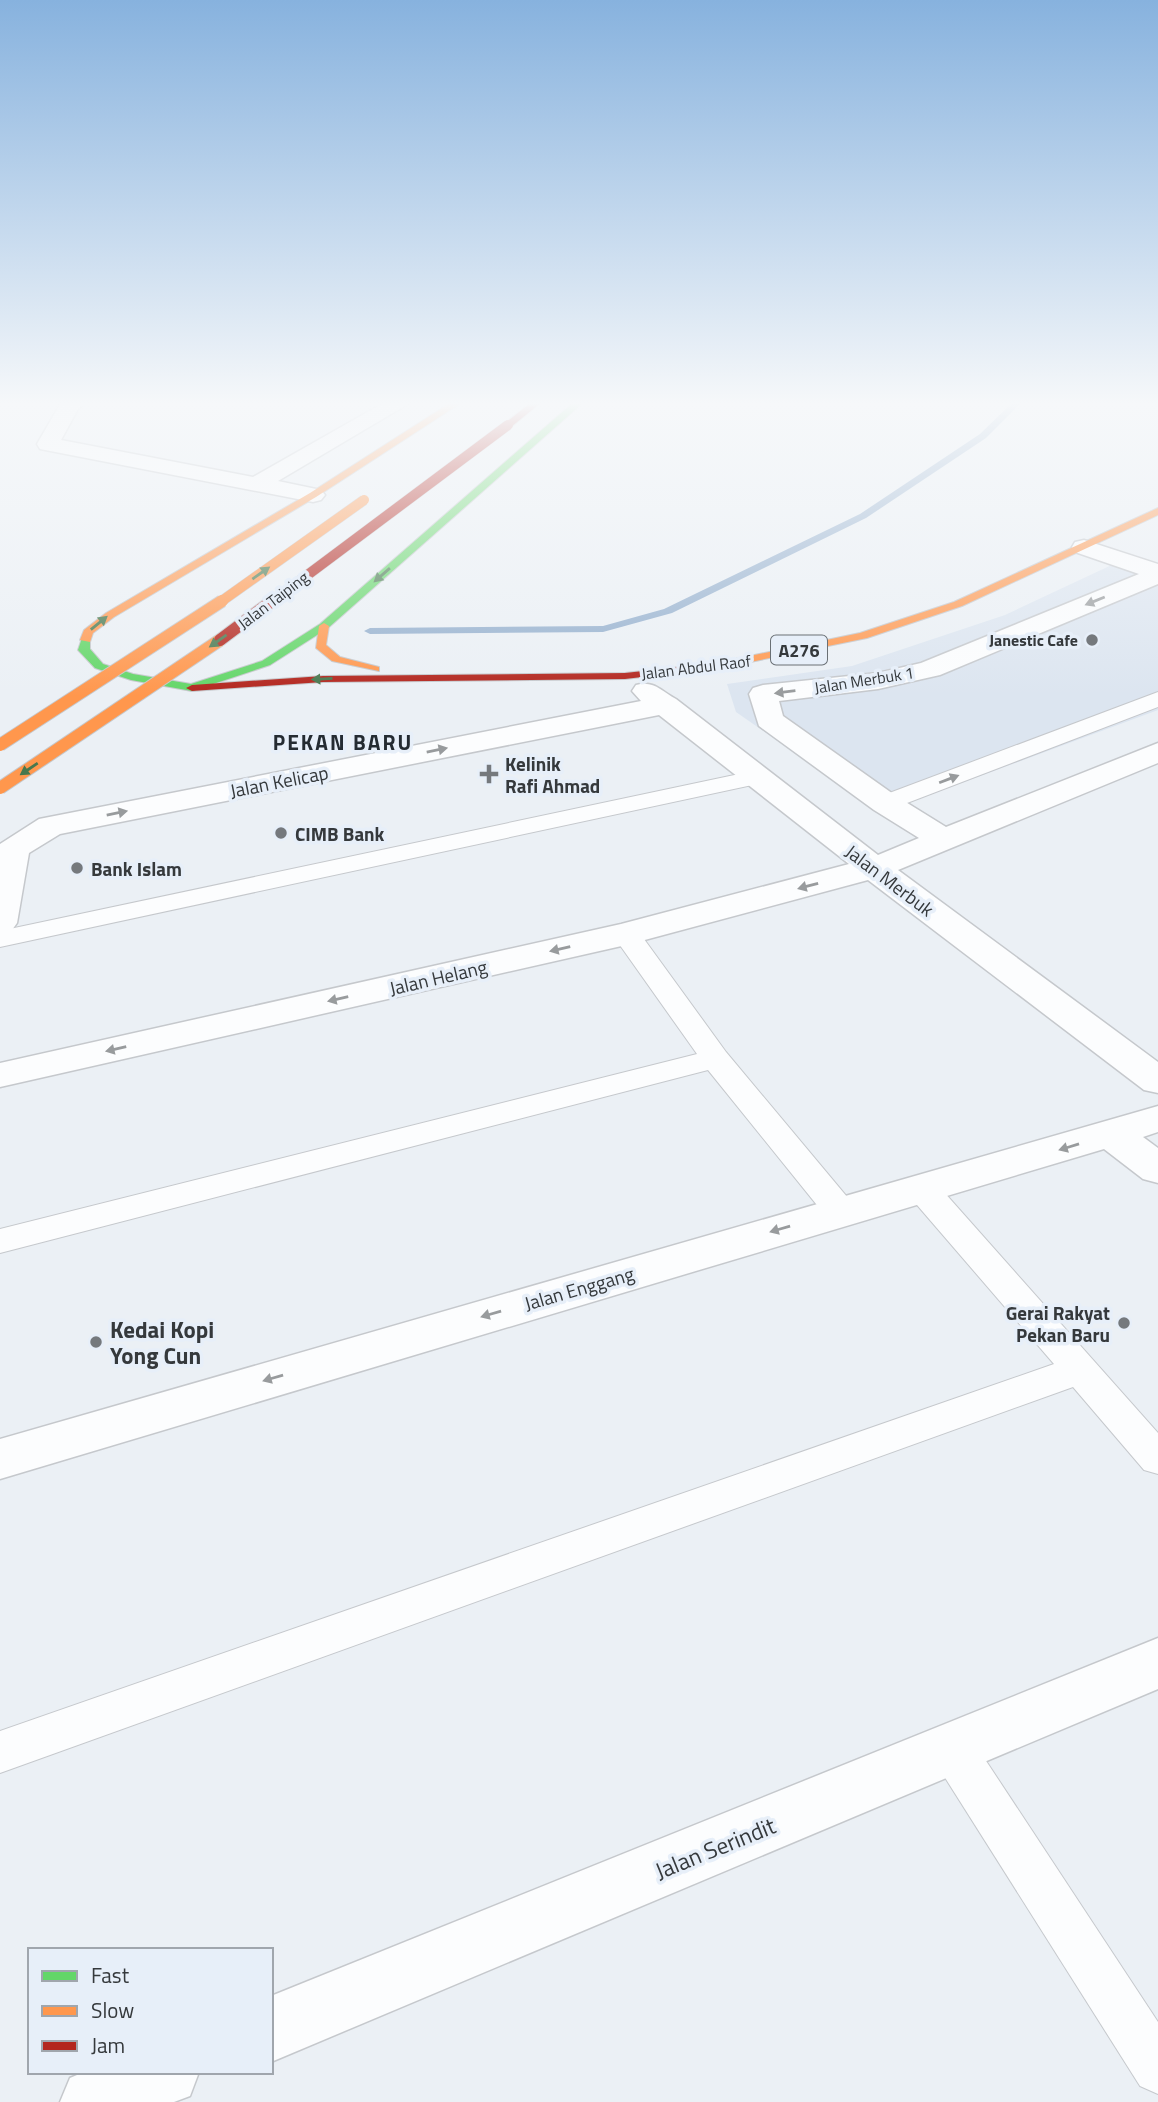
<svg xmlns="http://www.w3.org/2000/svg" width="1158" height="2102" font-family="'Titillium Web',sans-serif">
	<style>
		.built { fill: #dce5f0 }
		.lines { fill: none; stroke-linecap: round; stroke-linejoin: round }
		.stream { fill: #95b0ce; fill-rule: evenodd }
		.lane-casing { stroke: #c5c8cc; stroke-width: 2 }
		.street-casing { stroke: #c5c8cc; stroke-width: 3 }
		.fast-casing { stroke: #c5c8cc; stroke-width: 2 }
		.slow-casing { stroke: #c5c8cc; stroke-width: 2 }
		.jam-casing { stroke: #c5c8cc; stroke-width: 2 }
		.lane { fill: #fcfdfe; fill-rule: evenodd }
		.street { fill: #fcfdfe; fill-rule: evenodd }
		.fast { fill: #63d668; fill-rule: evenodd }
		.slow { fill: #ff974d; fill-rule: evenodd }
		.jam { fill: #b3261e; fill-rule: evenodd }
		.slow-bridge-far1-casing { stroke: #c5c8cc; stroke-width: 11; stroke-linecap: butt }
		.slow-bridge-casing { stroke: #c5c8cc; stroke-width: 14; stroke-linecap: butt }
		.jam-bridge-far1-casing { stroke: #c5c8cc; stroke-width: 11; stroke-linecap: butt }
		.jam-bridge-casing { stroke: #c5c8cc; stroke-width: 14; stroke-linecap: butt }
		.slow-bridge-far1 { stroke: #ff974d; stroke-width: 10 }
		.slow-bridge { stroke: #ff974d; stroke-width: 12 }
		.jam-bridge-far1 { stroke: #b3261e; stroke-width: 10 }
		.jam-bridge { stroke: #b3261e; stroke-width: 12 }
		.oneway { fill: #47784e }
		.oneway2 { fill: #989b9d }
		.poi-dot { fill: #75797d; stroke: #e7eff9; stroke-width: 2.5 }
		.labels { text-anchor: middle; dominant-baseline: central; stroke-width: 7; stroke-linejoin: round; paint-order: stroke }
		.far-street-label { font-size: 16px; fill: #35393c; stroke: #e7eff9 }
		.far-poi-label { font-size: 16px; font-weight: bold; fill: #35393c; stroke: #e7eff9; text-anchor: end }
		.shield { fill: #e7eff9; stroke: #6a7075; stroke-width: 2 }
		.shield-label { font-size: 18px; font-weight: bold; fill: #35393c }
		.poi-label { font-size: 19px; font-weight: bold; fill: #35393c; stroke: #e7eff9; text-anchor: start }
		.street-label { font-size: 19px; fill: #35393c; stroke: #e7eff9 }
		.far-district-label { font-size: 21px; font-weight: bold; letter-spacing: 2px; fill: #242b32; stroke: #e7eff9 }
		.near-poi-label { font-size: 23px; font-weight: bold; fill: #35393c; stroke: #e7eff9; text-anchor: start }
		.near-street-label { font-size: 23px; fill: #35393c; stroke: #e7eff9 }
	</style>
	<rect width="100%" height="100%" fill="#ebf0f5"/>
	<path class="built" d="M1133 555 1158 563V710L881 813 736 712 727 684 852 666 1005 615Z"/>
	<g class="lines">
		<path class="stream" d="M1014 401H1023L986 438 866 518 672 613 603 632 370 634 364 631 370 628 603 626 664 609 860 514 980 434Z"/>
		<defs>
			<g id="lane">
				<path d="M1158 692V707L894 808H876L873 803 876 798Z"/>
				<path d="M758 770 766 772 770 777 766 782 0 947V931Z"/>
				<path d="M626 926 636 928 726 1052 853 1204 858 1212 853 1220 841 1223 829 1220 708 1070 0 1253V1229L697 1054 612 934 616 928Z"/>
				<path d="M923 1179 935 1182 1158 1433V1474L1144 1470 1073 1387 0 1773V1731L1054 1364 911 1198 907 1190 911 1182Z"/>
				<path d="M953 1729 969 1735 1158 2022V2094L1140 2086 937 1765 931 1750 937 1735Z"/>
			</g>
			<g id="street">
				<path d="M62 401H87L78 409 61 440 253 477 387 401H413L278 481 321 490 325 495 321 500 313 502 40 449 37 444Z"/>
				<path d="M1084 540 1158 564V584L940 675 878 689 779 701 783 716 896 796 946 827 1158 743V763L898 870 1158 1062V1093L1144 1090 868 880 626 945 0 1087V1063L621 924 849 864 659 715 60 834 29 853 17 923 12 930 0 933V844L39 819 641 701 632 691 636 685C654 680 661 691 676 699L878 855 919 838 874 810 759 726 749 694 753 688 763 685 878 673 921 663 1139 574 1075 552 1072 547 1075 542Z"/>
				<path d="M1158 1106V1132L1143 1137 1158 1148V1183L1143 1179 1104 1149 0 1479V1439Z"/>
				<path d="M1158 1638V1689L271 2062V1996Z"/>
				<path d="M84 2072H199L190 2096 174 2102H60L70 2078Z"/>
			</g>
			<path id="fast" d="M575 401H585L328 628 270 665 192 691 131 680 95 668 78 650 82 638H90V649L103 664 133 674 191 684 262 661 320 624Z"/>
			<g id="slow">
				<path d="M453 401H464L316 497 114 617 93 633 90 642 80 640 84 630 106 613 310 493Z"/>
				<path d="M1158 508V515L962 606 867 638 716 669 710 666 716 663 860 633 954 602Z"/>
				<path d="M324 623 329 626 326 645 340 657 379 667V671L332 661 316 648 319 626Z"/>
			</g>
			<g id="jam">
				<path d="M533 401H543L511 427H505V423Z"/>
				<path d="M716 663 722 666 720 668 625 679 323 682 192 691 186 688 192 685 323 676 625 673Z"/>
			</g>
		</defs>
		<use href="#lane" class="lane-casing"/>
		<use href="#street" class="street-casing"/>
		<use href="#fast" class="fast-casing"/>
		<use href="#slow" class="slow-casing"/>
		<use href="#jam" class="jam-casing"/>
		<use href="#lane" class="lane"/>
		<use href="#street" class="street"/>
		<use href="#fast" class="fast"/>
		<use href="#slow" class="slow"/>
		<use href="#jam" class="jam"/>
		<defs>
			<path id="slow-bridge-far1" d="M219 603 364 500"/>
			<g id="slow-bridge">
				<path d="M0 745 222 601"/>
				<path d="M0 788 220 640"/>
			</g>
			<path id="jam-bridge-far1" d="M270 603 508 425"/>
			<path id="jam-bridge" d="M220 640 272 601"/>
		</defs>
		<use href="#slow-bridge-far1" class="slow-bridge-far1-casing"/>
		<use href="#slow-bridge" class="slow-bridge-casing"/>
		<use href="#jam-bridge-far1" class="jam-bridge-far1-casing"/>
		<use href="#jam-bridge" class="jam-bridge-casing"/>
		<use href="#slow-bridge-far1" class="slow-bridge-far1"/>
		<use href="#slow-bridge" class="slow-bridge"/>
		<use href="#jam-bridge-far1" class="jam-bridge-far1"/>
		<use href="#jam-bridge" class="jam-bridge"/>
	</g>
	<defs><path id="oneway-solid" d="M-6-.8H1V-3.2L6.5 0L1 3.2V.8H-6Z" transform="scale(1.75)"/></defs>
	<g class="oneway">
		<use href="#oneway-solid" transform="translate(261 573) rotate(-35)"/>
		<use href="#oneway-solid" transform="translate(382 575) rotate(139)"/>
		<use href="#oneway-solid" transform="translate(99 623) rotate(-39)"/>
		<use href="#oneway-solid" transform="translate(218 641) rotate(145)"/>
		<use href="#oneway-solid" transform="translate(322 679) rotate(177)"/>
		<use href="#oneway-solid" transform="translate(29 769) rotate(146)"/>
	</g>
	<g class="oneway2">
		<use href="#oneway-solid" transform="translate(1095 601) rotate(158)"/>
		<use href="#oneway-solid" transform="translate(785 692) rotate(173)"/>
		<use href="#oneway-solid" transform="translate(437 750) rotate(-11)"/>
		<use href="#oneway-solid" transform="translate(949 779) rotate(-21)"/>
		<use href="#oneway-solid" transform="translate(117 813) rotate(-11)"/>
		<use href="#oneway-solid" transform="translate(808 886) rotate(165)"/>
		<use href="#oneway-solid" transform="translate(560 949) rotate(167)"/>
		<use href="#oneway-solid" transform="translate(338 999) rotate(167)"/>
		<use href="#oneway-solid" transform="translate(116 1049) rotate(167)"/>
		<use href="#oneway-solid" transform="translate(1069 1147) rotate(163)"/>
		<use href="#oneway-solid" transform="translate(780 1229) rotate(164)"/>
		<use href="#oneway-solid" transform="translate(491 1314) rotate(164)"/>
		<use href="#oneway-solid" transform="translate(273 1378) rotate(164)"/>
	</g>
	<linearGradient id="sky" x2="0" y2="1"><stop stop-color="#87b2de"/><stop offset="0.58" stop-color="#f6f8fa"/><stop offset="1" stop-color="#f6f8fa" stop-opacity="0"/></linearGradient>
	<rect width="1158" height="696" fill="url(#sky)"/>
	<g class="poi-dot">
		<circle cx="1092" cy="640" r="7"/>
		<path d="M485.5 763.5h7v7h7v7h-7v7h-7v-7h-7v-7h7z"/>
		<circle cx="281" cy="833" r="7"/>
		<circle cx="77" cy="868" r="7"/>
		<circle cx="1124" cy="1323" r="7"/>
		<circle cx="96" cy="1342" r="7"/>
	</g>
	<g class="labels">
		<g class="far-street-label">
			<text transform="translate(273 600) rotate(-37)">Jalan Taiping</text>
			<text transform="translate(696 667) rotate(-7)">Jalan Abdul Raof</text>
			<text transform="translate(864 680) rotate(-9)">Jalan Merbuk 1</text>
		</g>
		<g class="far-poi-label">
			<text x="1078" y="640">Janestic Cafe</text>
		</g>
		<rect class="shield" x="771" y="635.5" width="56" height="29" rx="5"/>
		<g class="shield-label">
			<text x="799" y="650">A276</text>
		</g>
		<g class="poi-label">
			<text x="505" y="763">Kelinik<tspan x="505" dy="22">Rafi Ahmad</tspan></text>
			<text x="295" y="833">CIMB Bank</text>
			<text x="91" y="868">Bank Islam</text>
			<text x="1110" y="1312" text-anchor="end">Gerai Rakyat<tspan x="1110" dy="22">Pekan Baru</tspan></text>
		</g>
		<g class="street-label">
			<text transform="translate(279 781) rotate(-11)">Jalan Kelicap</text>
			<text transform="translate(890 880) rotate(37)">Jalan Merbuk</text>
			<text transform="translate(438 977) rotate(-13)">Jalan Helang</text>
			<text transform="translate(579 1288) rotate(-16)">Jalan Enggang</text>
		</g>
		<g class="far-district-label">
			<text x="343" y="742">PEKAN BARU</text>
		</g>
		<g class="near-poi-label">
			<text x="110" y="1329">Kedai Kopi<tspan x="110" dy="26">Yong Cun</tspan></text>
		</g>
		<g class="near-street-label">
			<text transform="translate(715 1848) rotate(-22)">Jalan Serindit</text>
		</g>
	</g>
	<rect x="28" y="1948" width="245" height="126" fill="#e7eff9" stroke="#a0a6ad" stroke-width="2"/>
	<rect x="42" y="1971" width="35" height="10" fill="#63d668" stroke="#a0a6ad" stroke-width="2"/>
	<text x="91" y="1983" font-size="21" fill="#35393c">Fast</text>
	<rect x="42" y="2006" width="35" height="10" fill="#ff974d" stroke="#a0a6ad" stroke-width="2"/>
	<text x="91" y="2018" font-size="21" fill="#35393c">Slow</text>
	<rect x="42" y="2041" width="35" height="10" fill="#b3261e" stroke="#a0a6ad" stroke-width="2"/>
	<text x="91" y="2053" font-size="21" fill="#35393c">Jam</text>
</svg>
